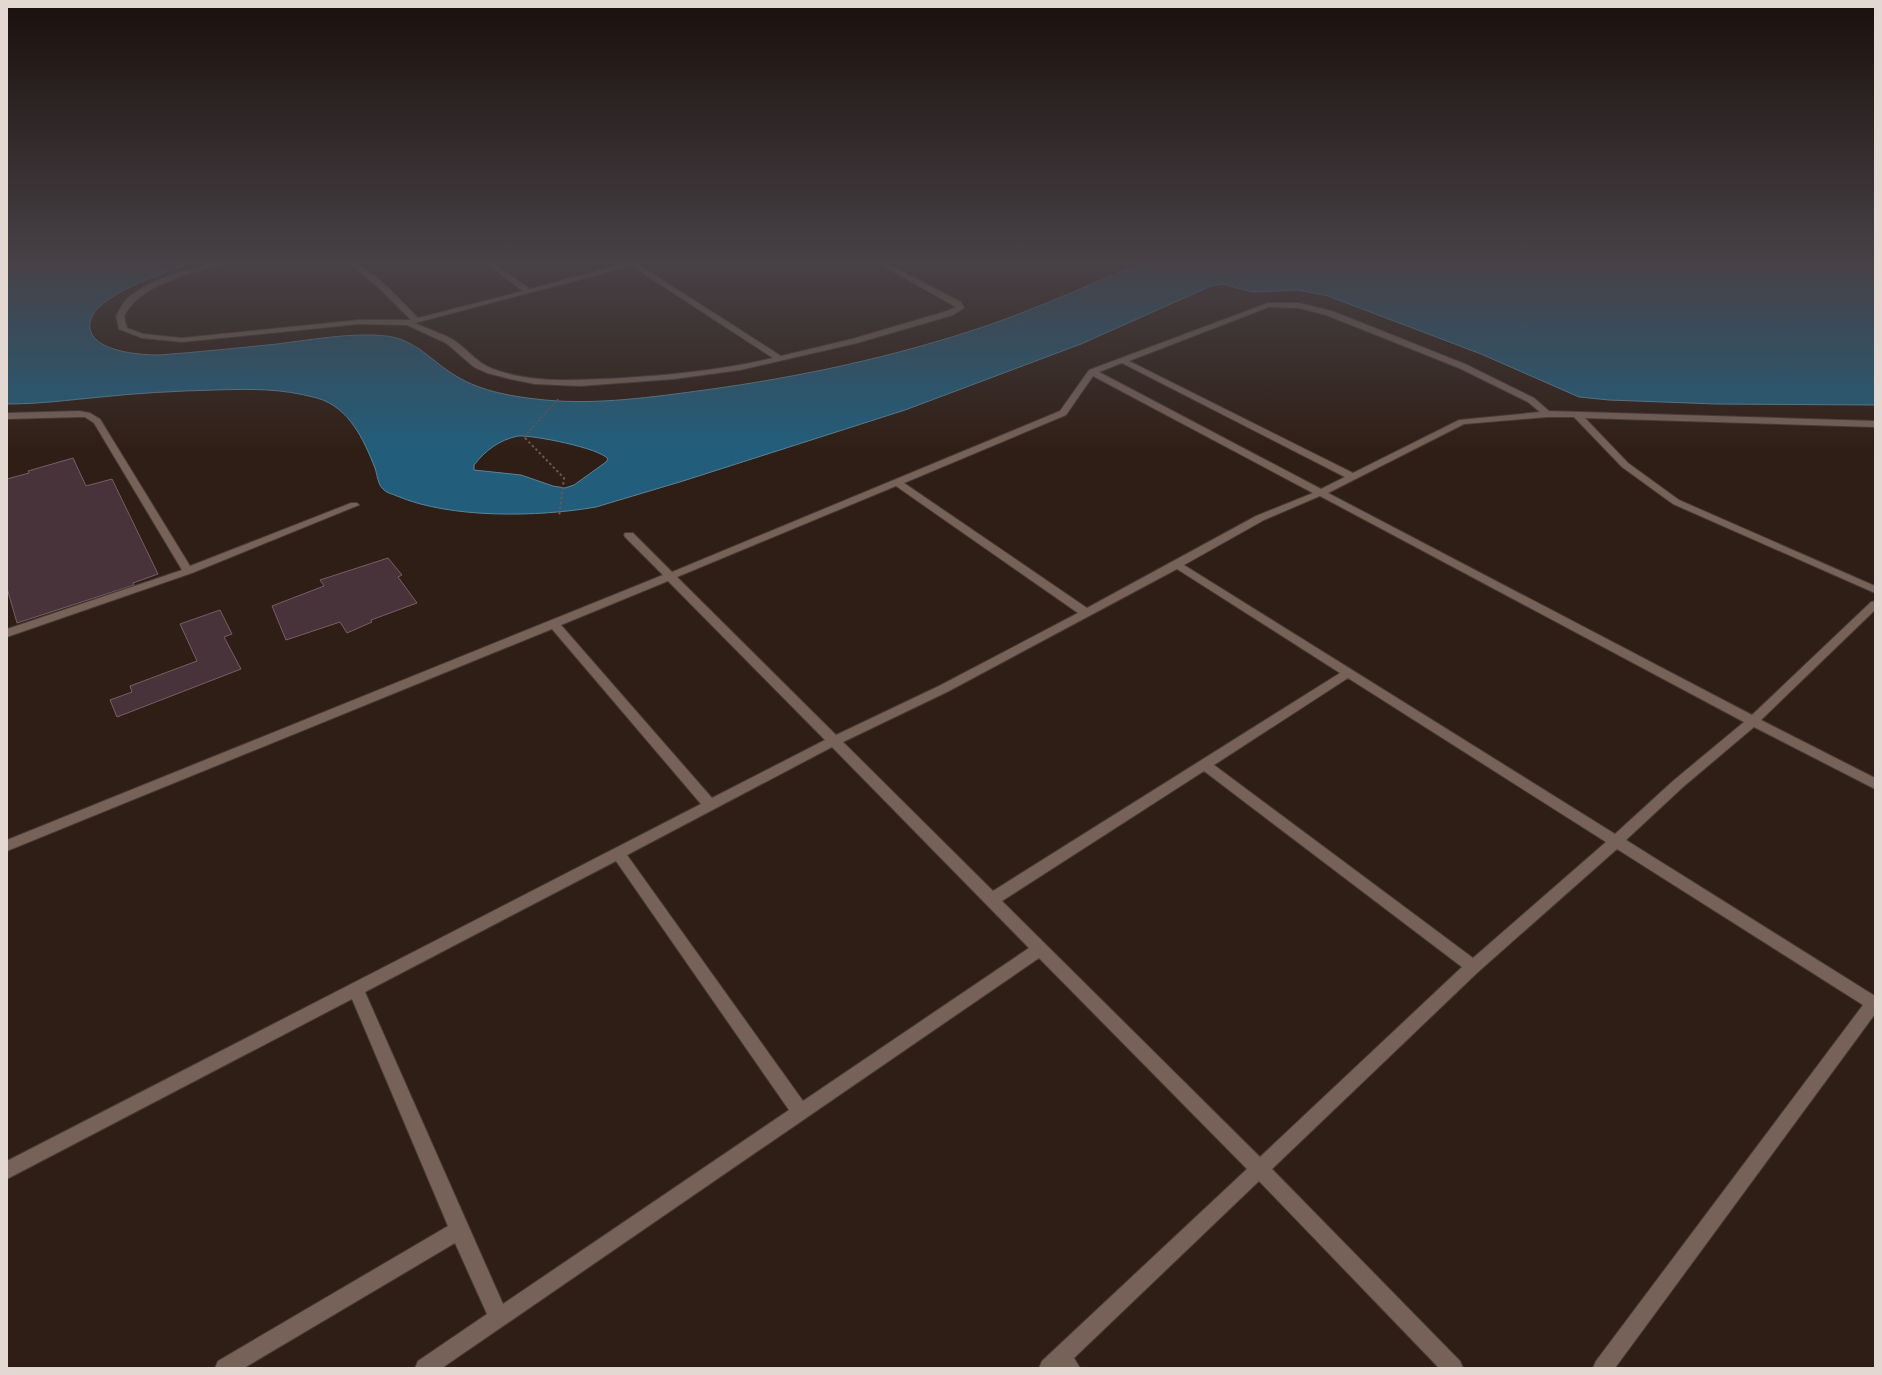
<svg xmlns="http://www.w3.org/2000/svg" width="1882" height="1375" font-family="'DM Sans',sans-serif">
	<style>
		.water { fill: #225e7c; stroke: #5c8396; fill-rule: evenodd }
		.building { fill: #473339; stroke: #765f65 }
		.lines { fill: none; stroke-linecap: round; stroke-linejoin: round }
		.minor-casing { stroke: #473a34; stroke-width: 2 }
		.path-far1 { stroke: #675850; stroke-width: 1.5; stroke-dasharray: 2 2; stroke-linecap: butt }
		.path { stroke: #675850; stroke-width: 2; stroke-dasharray: 2.5 2.5; stroke-linecap: butt }
		.minor { fill: #766258; fill-rule: evenodd }
	</style>
	<rect width="100%" height="100%" fill="#2f1e15"/>
	<path class="water" d="M7 260H203C181 267 69 299 93 336 104 352 141 355 159 355 199 352 238 348 277 344 310 340 370 329 400 339 422 347 437 365 456 376 482 392 515 397 545 400 598 405 653 397 705 390 800 377 894 357 986 326 1041 307 1095 282 1149 260H1875V405L1716 404 1609 400 1579 397 1481 354 1328 296 1298 290 1252 292 1223 284 1211 286 1081 344 905 410 683 481 596 507C539 517 451 519 397 496 393 494 386 493 383 489 378 485 377 474 375 468 364 440 349 407 317 398 280 388 251 389 214 390 176 391 138 393 101 397 69 400 39 404 7 404ZM518 436C533 435 600 448 608 459L606 462 574 485 565 488 553 486 521 475 474 470V465C486 450 499 440 518 436Z"/>
	<g class="building">
		<path d="M73 458 86 486 112 479 158 574 133 583 134 585 17 623 7 588V479L29 473 28 471Z"/>
		<path d="M388 558 402 575 398 577 417 603 371 620 372 622 347 633 340 622 286 640 272 606 324 586 320 580Z"/>
		<path d="M220 610 232 634 224 637 241 669 117 717 110 700 132 692 130 686 197 661 180 624Z"/>
	</g>
	<g class="lines">
		<defs>
			<g id="minor">
				<path d="M222 260H232C226 265 214 266 206 269 177 277 139 288 124 316L127 328 143 334 182 338 359 320H411L378 287 345 260C365 260 403 303 418 318L523 291 482 260H489L530 289 627 263 628 261 651 260 639 265 781 356 852 339 947 311 956 307 872 260H880L961 302 964 308 953 315 857 343 740 370 674 379 580 386 535 384 510 379 487 373 474 367 446 343 407 325 359 324 182 342 142 338 119 329 116 316C119 311 121 306 124 302 145 279 193 268 222 260ZM632 266 773 358C723 370 673 375 622 378 580 380 534 384 493 369 476 363 467 348 452 339 441 333 427 329 415 323Z"/>
				<path d="M1268 303H1299L1332 311 1465 364 1534 398 1549 411 1875 421V427L1585 418 1628 463 1679 500 1875 586V593L1673 504 1622 467 1574 417H1547L1464 424 1328 493 1752 715 1871 602 1875 601V610L1761 720 1875 778V789L1754 727 1683 787 1626 840 1875 996V1014L1615 1368H1593L1596 1361 1863 1005 1617 849 1478 972 1272 1169 1460 1361 1463 1368H1439L1259 1181 1074 1358 1080 1368H1039L1042 1361 1247 1169 1039 958 442 1368H415L418 1361 487 1314 455 1243 244 1368H215L218 1361 448 1226 352 999 7 1179V1161L701 804 552 629 7 851V840L663 575 625 537 624 535 625 533H633L672 572 1060 411 1089 370ZM1269 307 1299 308 1326 315 1459 368 1528 402 1540 412 1459 420 1353 473 1129 361ZM1122 363 1345 477 1321 489 1099 372ZM1093 376 1313 493 1256 516 1087 608 904 483 1066 415ZM896 486 1078 613 939 686 836 735 677 577ZM1320 496 1744 722 1673 781 1615 834 1184 565 1264 520ZM1177 569 1340 673 993 891 843 742 947 692ZM668 581 825 740 712 798 561 625ZM1348 678 1606 842 1473 958 1214 765ZM832 747 1029 948 803 1101 627 855ZM1204 771 1462 967 1260 1157 1002 901ZM616 861 789 1110 503 1304 365 992Z"/>
				<path d="M79 411 90 413 100 419 190 566 351 503H357L359 505 192 573 7 637V629L182 570 94 423 85 417H79L7 419V413Z"/>
			</g>
		</defs>
		<use href="#minor" class="minor-casing"/>
		<path class="path-far1" d="M526 439 524 437 559 398"/>
		<path class="path" d="M525 438 564 478 559 517"/>
		<use href="#minor" class="minor"/>
	</g>
	<linearGradient id="sky" x2="0" y2="1"><stop stop-color="#1a100c"/><stop offset="0.58" stop-color="#474146"/><stop offset="1" stop-color="#474146" stop-opacity="0"/></linearGradient>
	<rect width="1882" height="452" fill="url(#sky)"/>
	<rect width="1882" height="1375" fill="none" stroke="#e4d8d3" stroke-width="16"/>
</svg>
